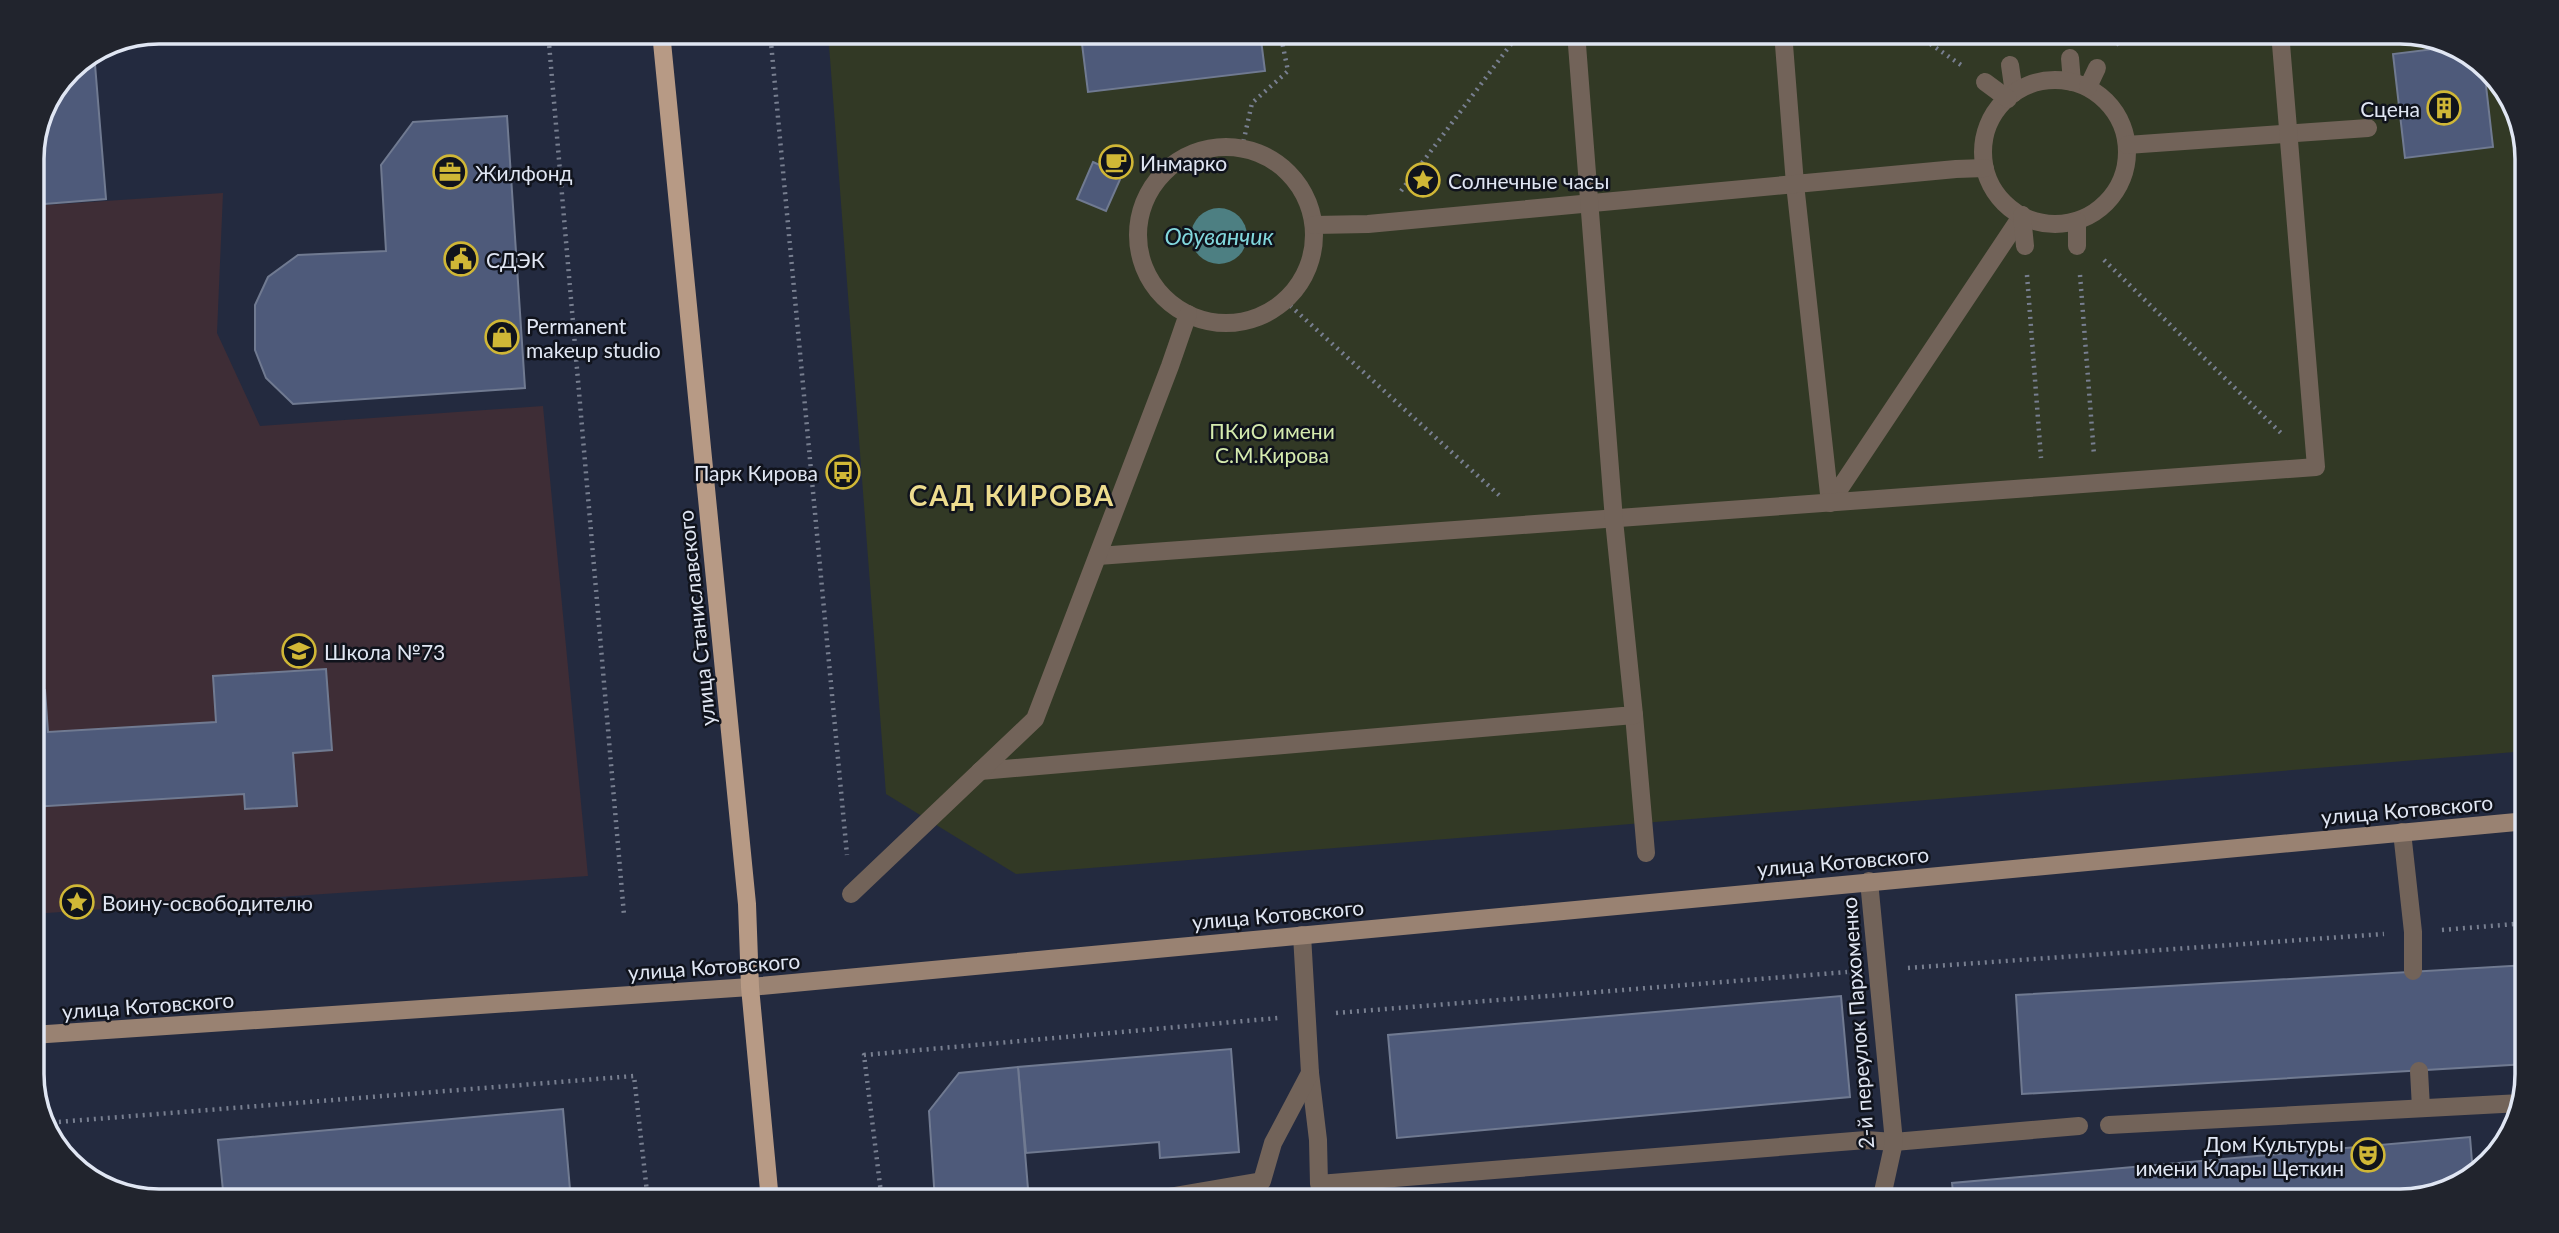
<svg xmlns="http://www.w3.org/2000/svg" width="2559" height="1233" font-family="Lato,sans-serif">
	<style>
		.education { fill: #3e2d36 }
		.green { fill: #323925 }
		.water { fill: #4d7f82 }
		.building { fill: #4e5a7a; stroke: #707a91; stroke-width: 2 }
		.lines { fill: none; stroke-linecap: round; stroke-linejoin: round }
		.path { stroke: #787f90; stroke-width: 4.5; stroke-dasharray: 2 5; stroke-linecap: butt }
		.lane { stroke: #726359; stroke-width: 18 }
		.street { stroke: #726359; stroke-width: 18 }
		.secondary { stroke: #998272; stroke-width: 18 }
		.primary { stroke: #b79a85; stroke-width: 18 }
		.labels { text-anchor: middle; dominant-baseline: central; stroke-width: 5; stroke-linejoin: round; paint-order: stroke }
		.poi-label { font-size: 21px; fill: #e0e6f3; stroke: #10131c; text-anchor: start }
		.park-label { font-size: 21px; fill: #d5ebae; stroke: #10131c }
		.street-label { font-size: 21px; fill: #e0e6f3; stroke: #10131c }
		.water-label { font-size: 23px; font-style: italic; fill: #82d8dd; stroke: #10131c }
		.district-label { font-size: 28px; font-weight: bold; letter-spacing: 2px; fill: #eddc8e; stroke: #10131c }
		.rim { fill: none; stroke: #e0e6f3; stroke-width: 3.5 }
	</style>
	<rect width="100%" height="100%" fill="#232a3f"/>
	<path class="education" d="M223 193 217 333 260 426 543 406 588 876 32 914V206Z"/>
	<path class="green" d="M828 32H2401L2456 44 2506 88 2527 150V751L1016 874 886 794Z"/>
	<circle class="water" cx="1219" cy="236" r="28"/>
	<g class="building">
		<path d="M282 32H327L283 36Z"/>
		<path d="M1184 32H1260L1265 71 1088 92 1082 44Z"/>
		<path d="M2458 46 2484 68 2493 147 2405 158 2393 54Z"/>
		<path d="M94 52 106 199 32 205V150L69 68Z"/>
		<path d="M507 116 525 388 293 404 266 378 255 350V305L268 277 298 255 386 251 381 165 413 122Z"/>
		<path d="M1110 149 1129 158 1122 175 1103 166Z"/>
		<path d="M1093 162 1122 175 1106 211 1077 199Z"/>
		<path d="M326 669 332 750 293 753 297 806 245 809 244 794 32 807V691L45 690 48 732 216 722 213 676Z"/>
		<path d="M2527 965V1064L2022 1094 2016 995Z"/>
		<path d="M1841 996 1850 1097 1397 1138 1388 1035Z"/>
		<path d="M1231 1049 1239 1152 1160 1158 1159 1142 1026 1153 1018 1067Z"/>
		<path d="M1018 1067 1029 1201H935L929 1111 959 1073Z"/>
		<path d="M563 1109 571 1201H492L491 1190 365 1201H224L218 1140Z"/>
		<path d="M2470 1137 2473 1174 2477 1173 2471 1180 2401 1201H1954L1952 1183Z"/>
	</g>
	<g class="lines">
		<g class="path">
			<path d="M548 32 624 915"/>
			<path d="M770 32 847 855"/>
			<path d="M1913 32 1961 65"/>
			<path d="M2116 45 2127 32"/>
			<path d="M1242 148 1252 103 1288 71 1280 32"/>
			<path d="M1401 191 1520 32"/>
			<path d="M2104 260 2283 435"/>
			<path d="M2027 275 2041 458"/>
			<path d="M2080 275 2094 455"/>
			<path d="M1285 301 1500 496"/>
			<path d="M2442 930 2527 923"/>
			<path d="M1908 968 2384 934"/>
			<path d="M1336 1013 1847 972"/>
			<path d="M45 1123 634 1076 648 1201"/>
			<path d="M882 1201 864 1055 1278 1018"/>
		</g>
		<g class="lane">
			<path d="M2402 832 2413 932V971"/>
			<path d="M2419 1071 2421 1108"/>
			<path d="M1310 1073 1318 1140 1319 1184 1866 1140 1894 1142 2079 1126"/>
			<path d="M2109 1125 2521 1103"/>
			<path d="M1145 1201 1262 1181 1273 1143 1310 1073 1302 935"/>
		</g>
		<g class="street">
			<path d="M1783 32 1795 184 1830 503 2022 215"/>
			<path d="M2070 58 2072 82"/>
			<path d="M2010 65 2014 93"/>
			<circle cx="2055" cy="152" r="72"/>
			<path d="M1985 82 2008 99"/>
			<path d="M2088 87 2097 68"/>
			<path d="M2127 145 2368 128"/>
			<circle cx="1226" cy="235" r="88"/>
			<path d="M2022 215 2025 246"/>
			<path d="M2077 221V246"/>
			<path d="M1314 225 1368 224 1956 169 1985 168"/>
			<path d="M1098 556 2316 467 2280 32"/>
			<path d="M1634 715 1646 853"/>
			<path d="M980 771 1634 715 1614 520 1576 32"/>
			<path d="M1869 881 1894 1142 1881 1201"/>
			<path d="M851 894 1035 719 1170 366 1188 314"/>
		</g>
		<path class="secondary" d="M32 1035 750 987 2527 821"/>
		<path class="primary" d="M661 32 747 904 750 987 770 1201"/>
	</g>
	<defs>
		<symbol id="building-ring" viewBox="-11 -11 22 22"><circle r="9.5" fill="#10131c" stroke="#d0b736" stroke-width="1.5"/><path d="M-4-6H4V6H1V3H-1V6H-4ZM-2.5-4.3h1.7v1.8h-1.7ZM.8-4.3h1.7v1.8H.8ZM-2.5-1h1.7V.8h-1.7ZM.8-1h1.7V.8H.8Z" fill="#d0b736"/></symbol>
		<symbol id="cafe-ring" viewBox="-11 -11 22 22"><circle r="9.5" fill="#10131c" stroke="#d0b736" stroke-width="1.5"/><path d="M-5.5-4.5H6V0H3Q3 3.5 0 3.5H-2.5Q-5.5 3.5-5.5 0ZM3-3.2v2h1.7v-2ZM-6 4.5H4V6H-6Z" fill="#d0b736"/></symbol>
		<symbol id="office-ring" viewBox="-11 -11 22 22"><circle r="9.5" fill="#10131c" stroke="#d0b736" stroke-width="1.5"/><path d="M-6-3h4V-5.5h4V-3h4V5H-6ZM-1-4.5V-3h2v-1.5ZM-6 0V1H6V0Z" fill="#d0b736"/></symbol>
		<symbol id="sight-ring" viewBox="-11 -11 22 22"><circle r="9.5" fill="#10131c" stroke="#d0b736" stroke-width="1.5"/><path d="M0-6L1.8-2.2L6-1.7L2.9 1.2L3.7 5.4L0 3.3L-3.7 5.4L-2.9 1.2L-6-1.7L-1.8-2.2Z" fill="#d0b736"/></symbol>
		<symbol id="civic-ring" viewBox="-11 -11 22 22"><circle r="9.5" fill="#10131c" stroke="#d0b736" stroke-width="1.5"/><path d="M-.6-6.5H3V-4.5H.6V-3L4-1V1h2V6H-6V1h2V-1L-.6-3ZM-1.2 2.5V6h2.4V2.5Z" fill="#d0b736"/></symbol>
		<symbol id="shop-ring" viewBox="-11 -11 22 22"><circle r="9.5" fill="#10131c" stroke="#d0b736" stroke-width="1.5"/><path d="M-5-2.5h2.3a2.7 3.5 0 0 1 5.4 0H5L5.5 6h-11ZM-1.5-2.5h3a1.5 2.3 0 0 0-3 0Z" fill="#d0b736"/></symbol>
		<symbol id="bus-ring" viewBox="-11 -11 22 22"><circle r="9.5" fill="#10131c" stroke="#d0b736" stroke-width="1.5"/><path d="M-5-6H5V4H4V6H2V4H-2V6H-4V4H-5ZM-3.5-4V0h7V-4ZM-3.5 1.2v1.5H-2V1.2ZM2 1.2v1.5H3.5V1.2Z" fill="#d0b736"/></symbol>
		<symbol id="school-ring" viewBox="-11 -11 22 22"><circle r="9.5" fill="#10131c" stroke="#d0b736" stroke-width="1.5"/><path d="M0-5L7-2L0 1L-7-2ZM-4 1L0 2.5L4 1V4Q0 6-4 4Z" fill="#d0b736"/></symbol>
		<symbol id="theatre-ring" viewBox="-11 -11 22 22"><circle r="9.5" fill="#10131c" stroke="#d0b736" stroke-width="1.5"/><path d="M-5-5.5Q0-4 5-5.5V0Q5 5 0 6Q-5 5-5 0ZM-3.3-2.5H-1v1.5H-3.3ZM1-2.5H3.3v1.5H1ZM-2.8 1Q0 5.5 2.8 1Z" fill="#d0b736"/></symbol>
	</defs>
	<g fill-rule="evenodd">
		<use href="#building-ring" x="2425" y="89" width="38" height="38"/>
		<use href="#cafe-ring" x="1097" y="143" width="38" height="38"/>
		<use href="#office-ring" x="431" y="153" width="38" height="38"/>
		<use href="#sight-ring" x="1404" y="161" width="38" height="38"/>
		<use href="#civic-ring" x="442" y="240" width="38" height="38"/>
		<use href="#shop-ring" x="483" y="318" width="38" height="38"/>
		<use href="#bus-ring" x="824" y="453" width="38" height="38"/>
		<use href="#school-ring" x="280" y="632" width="38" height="38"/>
		<use href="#sight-ring" x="58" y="883" width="38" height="38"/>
		<use href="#theatre-ring" x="2349" y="1136" width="38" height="38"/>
	</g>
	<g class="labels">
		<g class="poi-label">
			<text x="2420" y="108" text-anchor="end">Сцена</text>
			<text x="1140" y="162">Инмарко</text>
			<text x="475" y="172">Жилфонд</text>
			<text x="1448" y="180">Солнечные часы</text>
			<text x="486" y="259">СДЭК</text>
			<text x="526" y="325">Permanent<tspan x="526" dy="24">makeup studio</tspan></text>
			<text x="818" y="472" text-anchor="end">Парк Кирова</text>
			<text x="324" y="651">Школа №73</text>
			<text x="102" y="902">Воину-освободителю</text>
			<text x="2344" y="1143" text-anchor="end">Дом Культуры<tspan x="2344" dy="24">имени Клары Цеткин</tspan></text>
		</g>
		<g class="park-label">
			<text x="1272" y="430">ПКиО имени<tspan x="1272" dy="24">С.М.Кирова</tspan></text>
		</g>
		<g class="street-label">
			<text transform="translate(696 618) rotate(-96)">улица Станиславского</text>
			<text transform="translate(2407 809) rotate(-5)">улица Котовского</text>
			<text transform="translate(1843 861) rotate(-5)">улица Котовского</text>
			<text transform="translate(1278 914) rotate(-5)">улица Котовского</text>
			<text transform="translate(714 966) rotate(-4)">улица Котовского</text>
			<text transform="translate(148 1005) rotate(-4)">улица Котовского</text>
			<text transform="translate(1857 1023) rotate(-94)">2-й переулок Пархоменко</text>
		</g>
		<g class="water-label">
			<text x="1219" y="236">Одуванчик</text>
		</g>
		<g class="district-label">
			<text x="1012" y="495">САД КИРОВА</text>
		</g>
	</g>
	<path d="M0 0H2559V1233H0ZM159 44H2400A115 115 0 0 1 2515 159V1074A115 115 0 0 1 2400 1189H159A115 115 0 0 1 44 1074V159A115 115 0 0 1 159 44Z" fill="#21242d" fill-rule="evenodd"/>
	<path class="rim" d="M159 44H2400A115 115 0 0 1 2515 159V1074A115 115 0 0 1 2400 1189H159A115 115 0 0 1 44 1074V159A115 115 0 0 1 159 44Z"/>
</svg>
